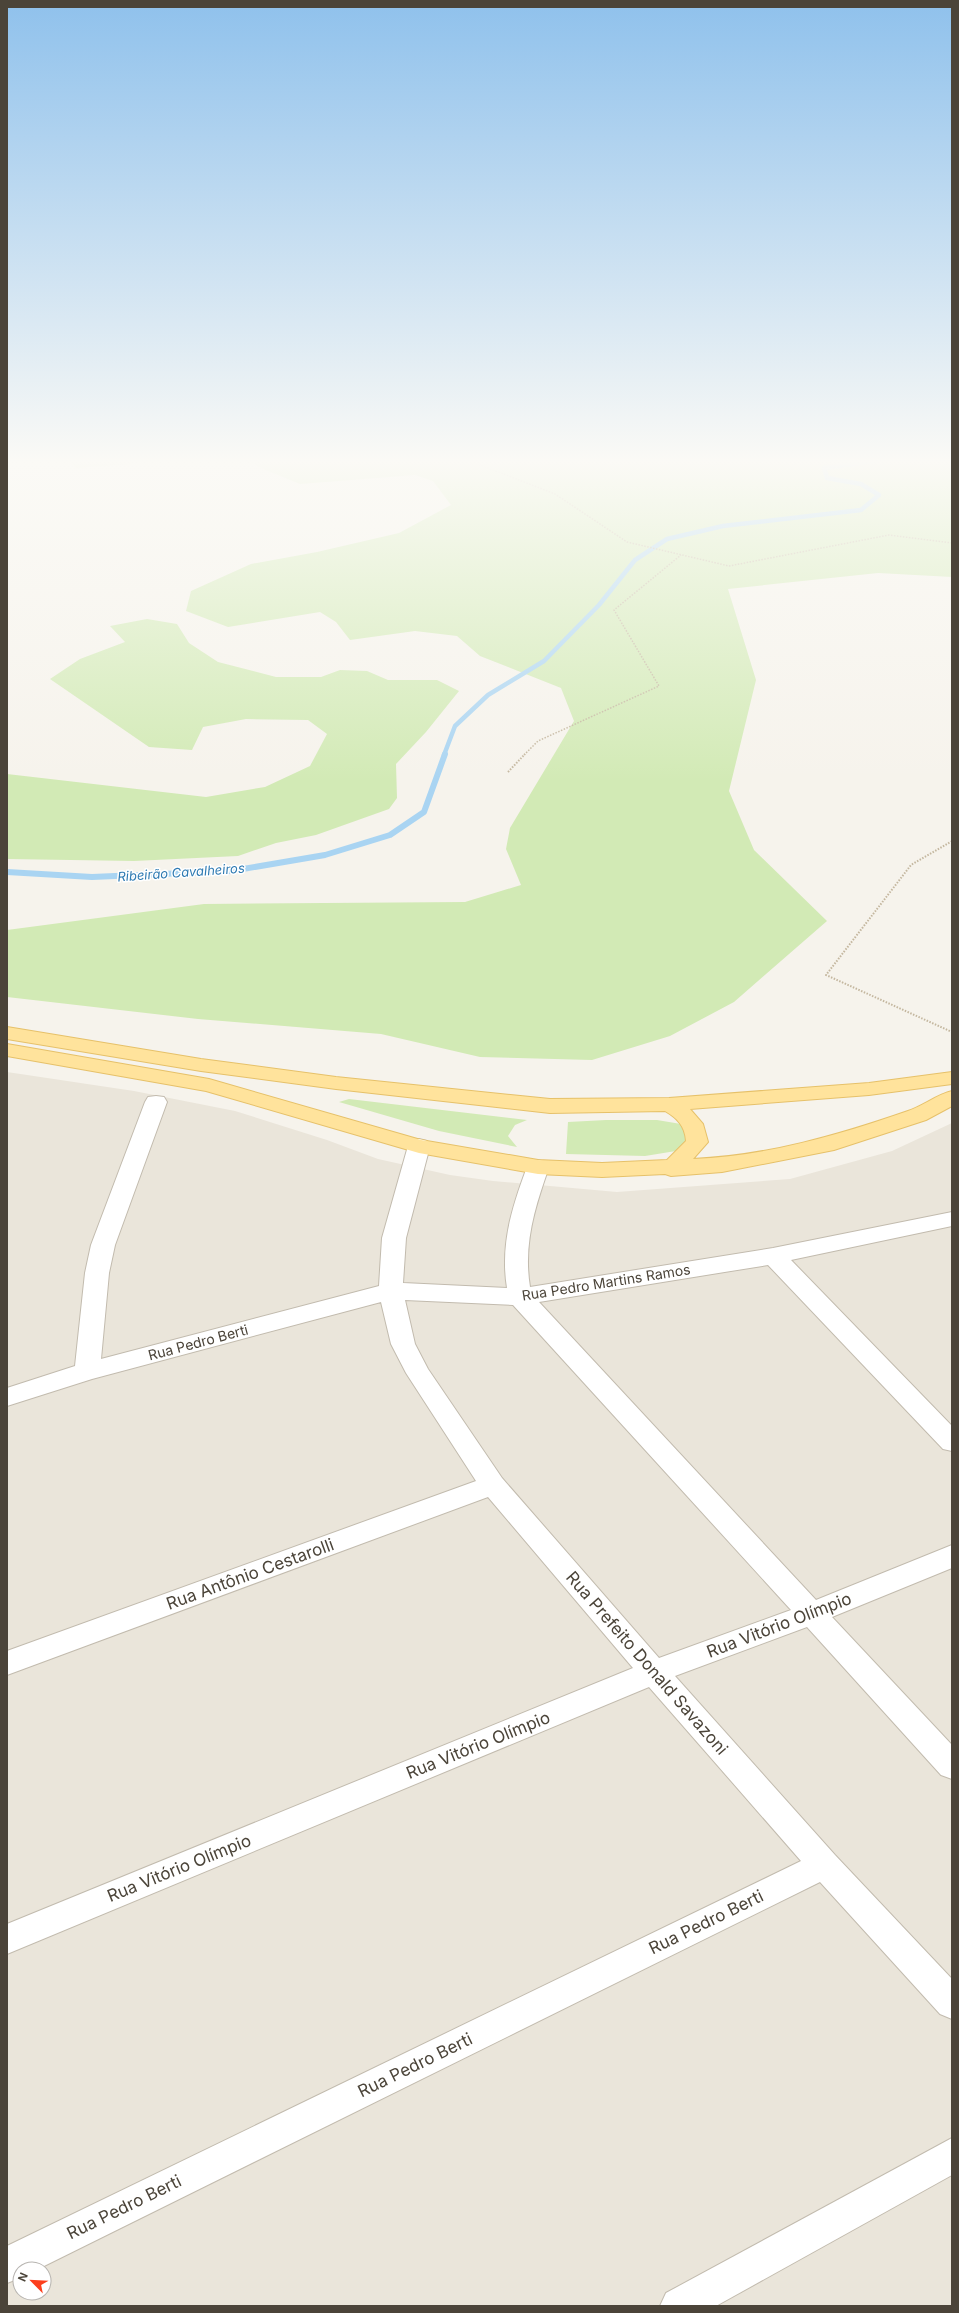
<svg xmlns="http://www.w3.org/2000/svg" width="959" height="2313" font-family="Inter,sans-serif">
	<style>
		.residential { fill: #eae5da; fill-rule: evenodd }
		.green { fill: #d2eab5 }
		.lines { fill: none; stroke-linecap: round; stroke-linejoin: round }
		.stream-far1 { stroke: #a9d4f2; stroke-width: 4.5 }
		.stream { stroke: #a9d4f2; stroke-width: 6 }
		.minor-casing { stroke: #c2bbae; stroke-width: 2 }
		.major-casing { stroke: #e6c16a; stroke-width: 2 }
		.path-far1 { stroke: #c4b79f; stroke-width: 1.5; stroke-dasharray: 1.5 1.5; stroke-linecap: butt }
		.path { stroke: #c4b79f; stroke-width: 2; stroke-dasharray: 1.5 1.5; stroke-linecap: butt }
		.minor { fill: #fff; fill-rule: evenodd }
		.major { fill: #ffe39c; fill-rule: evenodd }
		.labels { text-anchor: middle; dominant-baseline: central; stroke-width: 3; stroke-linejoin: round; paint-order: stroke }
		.far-water-label { font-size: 13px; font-style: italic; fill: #2e7ab2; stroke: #fff }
		.street-label { font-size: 14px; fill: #4b4439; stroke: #fff }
		.near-street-label { font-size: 17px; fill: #4b4439; stroke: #fff }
	</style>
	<rect width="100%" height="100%" fill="#f6f3ec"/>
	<path class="residential" d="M7 1072 134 1091 235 1111 327 1140 378 1159 450 1175 493 1181 617 1192 790 1179 892 1151 952 1123V2306H7ZM20 2269H44V2293H20Z"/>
	<g class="green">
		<path d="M72 458H149L131 464 76 468 68 459Z"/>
		<path d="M246 458H952V577L878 573 728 589 756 680 729 791 754 850 827 921 734 1002 670 1036 592 1060 480 1057 381 1034 198 1019 7 997V930L204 904 465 902 521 885 506 849 510 828 574 721 561 688 480 656 457 636 415 631 350 640 336 622 320 612 228 627 186 611 191 591 251 564 317 552 399 533 451 505 433 481 415 475 300 484 261 468Z"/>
		<path d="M147 619 177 624 189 643 218 662 276 677H321L340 670 367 671 388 680H437L459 691 426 732 396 764 397 798 389 809 316 835 276 843 238 856 134 861 7 859V774L206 797 265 787 310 766 327 734 308 720 246 719 203 727 192 750 149 747 50 679 80 659 125 642 110 626Z"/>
		<path d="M349 1099 527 1120 515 1125 508 1136 517 1147 439 1131 339 1102Z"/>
		<path d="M606 1120H657L681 1124 688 1140 682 1150 645 1156 566 1154 568 1122Z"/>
	</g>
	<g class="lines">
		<path class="stream-far1" d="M444 755 455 726 488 695 544 661 599 605 635 560 667 539 723 526 861 510 879 495 861 484 827 478 824 468 897 458"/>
		<path class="stream" d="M7 872 92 877 231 871 325 855 390 835 424 812 445 754"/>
		<defs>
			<g id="minor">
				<path d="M7 458H18L17 461 7 463Z"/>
				<path d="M156 1096 164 1097 167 1102 115 1245 109 1273 101 1359 379 1286 382 1238 408 1146 411 1141 419 1139 427 1141 430 1146 406 1238 403 1283 507 1288C500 1245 512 1207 527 1167L530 1162 538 1160 546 1162 549 1167C535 1207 523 1244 530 1287L773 1248 952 1212V1226L791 1260 952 1426V1451L943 1449 768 1265 539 1302 816 1600 952 1545V1568L832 1617 952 1745V1779L941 1775 807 1627 675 1676 835 1855 952 1979V2019L940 2014 820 1882 38 2269H20V2278L7 2283V2246L801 1861 649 1687 7 1954V1924L633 1668 488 1497 7 1675V1651L476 1481 406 1373 391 1344 381 1302 92 1379 7 1406V1388L75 1366 85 1273 91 1245 145 1102 148 1097ZM405 1300 513 1305 791 1610 659 1658 502 1478 428 1369 415 1344Z"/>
				<path d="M952 2138V2175L716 2306H660L666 2293Z"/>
			</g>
			<path id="major" d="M7 1027 201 1059 336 1077 550 1099 669 1098 869 1083 952 1072V1084L869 1095 690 1109 703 1124 708 1142 693 1159C766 1156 839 1135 908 1111 923 1106 936 1095 952 1091V1106L926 1120 834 1150 722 1172 671 1176 665 1174 602 1177 538 1174 419 1153 206 1091 7 1056V1044L209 1079 421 1140 538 1160 602 1163 667 1160 686 1141C685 1126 677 1118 665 1111L550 1113 336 1089 201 1071 7 1039Z"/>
		</defs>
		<use href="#minor" class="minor-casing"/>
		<use href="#major" class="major-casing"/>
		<g class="path-far1">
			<path d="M462 458 555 494 627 542 729 566 889 535 952 543"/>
			<path d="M577 458 651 462 660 458"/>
			<path d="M524 755 538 741 659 686 614 610 681 555"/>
		</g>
		<g class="path">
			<path d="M508 772 525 754"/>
			<path d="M952 841 911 865 826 975 952 1032"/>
		</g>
		<use href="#minor" class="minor"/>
		<use href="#major" class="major"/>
	</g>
	<linearGradient id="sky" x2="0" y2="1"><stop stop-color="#8fc1ec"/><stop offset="0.59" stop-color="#fbfaf6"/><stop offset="1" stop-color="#fbfaf6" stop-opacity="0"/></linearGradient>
	<rect width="959" height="782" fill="url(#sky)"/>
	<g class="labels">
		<g class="far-water-label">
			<text transform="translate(181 872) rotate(-4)">Ribeirão Cavalheiros</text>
		</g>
		<g class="street-label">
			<text transform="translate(606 1282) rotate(-9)">Rua Pedro Martins Ramos</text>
			<text transform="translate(198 1342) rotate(-15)">Rua Pedro Berti</text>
		</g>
		<g class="near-street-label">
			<text transform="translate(250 1574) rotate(-20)">Rua Antônio Cestarolli</text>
			<text transform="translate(779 1625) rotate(-21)">Rua Vitório Olímpio</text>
			<text transform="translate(647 1663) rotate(49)">Rua Prefeito Donald Savazoni</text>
			<text transform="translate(478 1745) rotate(-22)">Rua Vitório Olímpio</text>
			<text transform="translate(179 1868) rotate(-22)">Rua Vitório Olímpio</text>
			<text transform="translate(706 1922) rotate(-26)">Rua Pedro Berti</text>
			<text transform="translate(415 2065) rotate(-26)">Rua Pedro Berti</text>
			<text transform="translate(124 2207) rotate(-26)">Rua Pedro Berti</text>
		</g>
	</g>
	<rect width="959" height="2313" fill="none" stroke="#4b4439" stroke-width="16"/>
	<g transform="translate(32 2281) rotate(294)"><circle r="19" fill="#ffffff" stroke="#b7b4b0"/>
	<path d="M0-3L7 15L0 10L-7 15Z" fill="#fc3f1d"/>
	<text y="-6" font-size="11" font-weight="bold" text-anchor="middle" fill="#4b4439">N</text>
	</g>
</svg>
